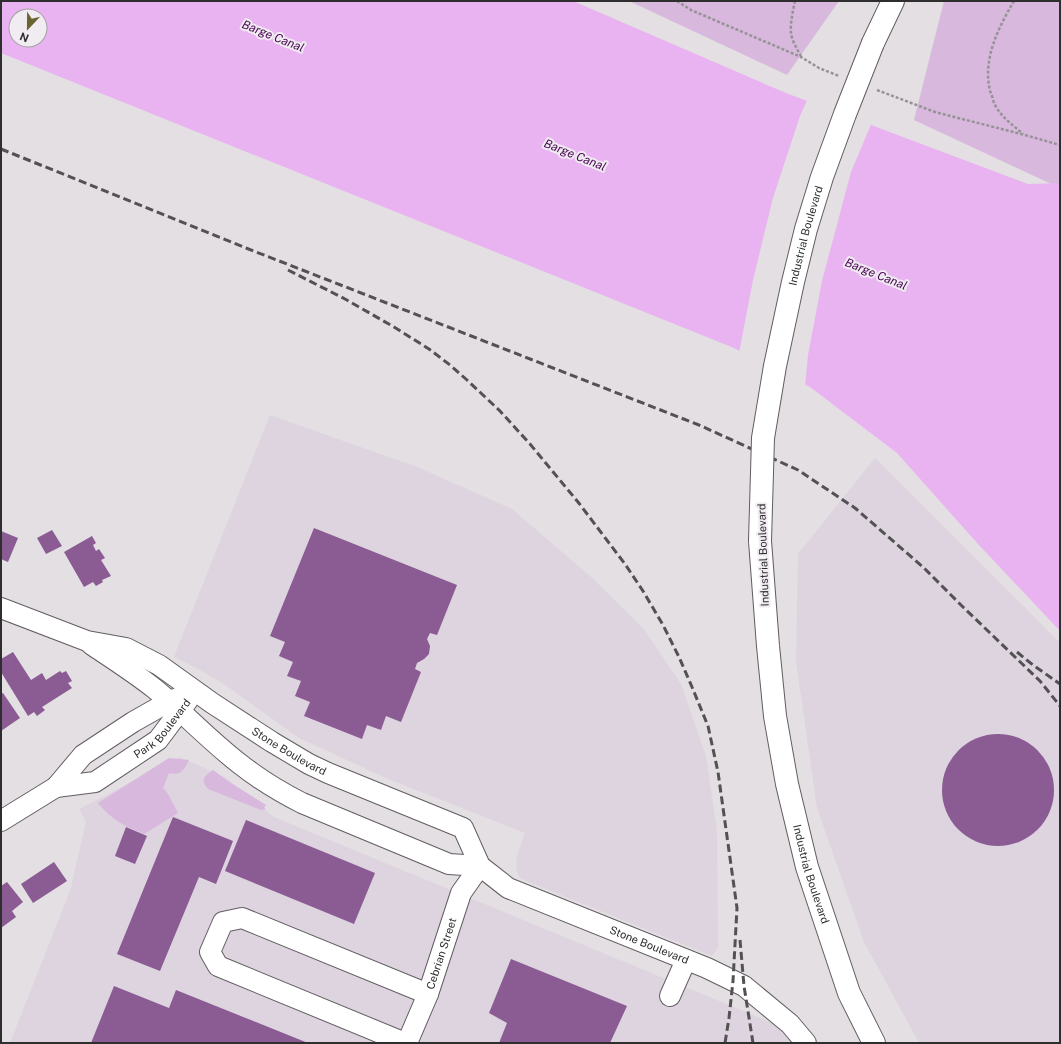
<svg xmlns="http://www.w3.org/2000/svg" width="1061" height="1044" font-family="'Public Sans',sans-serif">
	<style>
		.built { fill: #ddd4df }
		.green { fill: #d8b8dd }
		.water { fill: #e9b3f1; fill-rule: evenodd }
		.pier { fill: #e3dfe3 }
		.building { fill: #8b5b93 }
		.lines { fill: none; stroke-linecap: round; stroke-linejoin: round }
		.minor-casing { stroke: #615d61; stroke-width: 22 }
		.major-casing { stroke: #615d61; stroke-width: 24 }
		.path { stroke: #959395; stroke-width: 2.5; stroke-dasharray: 3 2; stroke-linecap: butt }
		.minor { stroke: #fff; stroke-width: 20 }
		.major { stroke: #fff; stroke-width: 22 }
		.rail { stroke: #535153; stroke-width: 3; stroke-dasharray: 8 4; stroke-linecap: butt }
		.major-bridge-casing { stroke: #615d61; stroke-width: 24; stroke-linecap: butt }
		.major-bridge { stroke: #fff; stroke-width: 22 }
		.labels { text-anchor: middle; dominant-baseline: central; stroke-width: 4; stroke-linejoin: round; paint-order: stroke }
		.street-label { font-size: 11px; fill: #2f2e2f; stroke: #f0ecf1 }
		.water-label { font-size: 12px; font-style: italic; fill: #480652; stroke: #f0ecf1 }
	</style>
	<rect width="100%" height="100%" fill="#e3dfe3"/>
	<g class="built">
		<path d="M270 415 417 467 512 509 590 576 643 628 681 684 706 756 717 831 718 947 712 956 526 881 520 878 517 872 516 865 517 856 525 833 388 779 299 738 224 684 200 670 174 657Z"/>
		<path d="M875 458 1060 643V1043H919L864 942 817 808 796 661 798 554Z"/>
		<path d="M180 757 226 778 274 817 782 1027 792 1043H10L70 891 86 822 79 809Z"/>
	</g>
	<g class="green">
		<path d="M629 1H839L787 75Z"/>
		<path d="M944 1H1060V188L914 120Z"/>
		<path d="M169 758 189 760C184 770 181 776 169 773L163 788 168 794 178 813 144 834C123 825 113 821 98 803Z"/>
		<path d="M213 770 231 783 266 805 264 808 266 809 261 810 208 789C200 780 204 776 213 770Z"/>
	</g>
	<path class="water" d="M1 1H573L786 93 1028 184 1060 183V631L978 544 897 453 810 387 734 348 1 53ZM16 16H40V40H16Z"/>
	<path class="pier" d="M808 98 872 122 851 172 822 281 808 355 805 387 739 353 753 280 773 198 800 116Z"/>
	<g class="building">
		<path d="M314 528 457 585 437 635 430 633 427 639 430 646 429 654 424 659 417 663 415 669 421 672 401 722 386 716 381 730 367 725 362 739 304 716 310 702 295 696 301 681 287 676 293 662 279 656 285 642 270 636Z"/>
		<path d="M52 530 62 546 46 554 37 538Z"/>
		<path d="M1 531 18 538 8 562 1 559Z"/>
		<path d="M92 536 96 543 93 545 96 551 99 549 105 558 101 560 111 576 102 580 103 582 96 586 93 582 84 587 64 552Z"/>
		<path d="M13 652 31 680 42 673 46 680 60 671 62 673 66 671 72 681 68 683 72 688 42 707 45 710 37 716 34 712 28 716 1 672V659Z"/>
		<path d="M3 693 20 718 1 731V694Z"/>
		<circle cx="998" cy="790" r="56"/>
		<path d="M173 817 233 841 216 884 199 877 160 971 117 954Z"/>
		<path d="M246 820 375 873 354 924 225 871Z"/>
		<path d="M126 827 147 836 135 864 115 856Z"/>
		<path d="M54 862 67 881 33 903 21 884Z"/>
		<path d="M7 882 23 902 12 911 16 917 1 928V886Z"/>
		<path d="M511 959 627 1006 610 1043H499L507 1023 489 1013Z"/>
		<path d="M114 986 169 1008 176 990 308 1043H91Z"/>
	</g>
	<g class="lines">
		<defs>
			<g id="minor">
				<path id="s1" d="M1 608 87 641 126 648 159 665 212 703 272 742 309 764 328 773 463 828 480 866 508 888 707 968 744 986 790 1024 806 1043"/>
				<path d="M92 645C113 659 135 673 155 689 184 713 210 741 240 764 259 779 280 792 302 803L449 864 480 866"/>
				<path id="s2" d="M56 787 95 782 158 740 188 700"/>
				<path d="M1 821 56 787 83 755 133 722 170 701 180 697"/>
				<path d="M670 996 686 960"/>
				<path d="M405 1043 218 966 210 952 223 922 242 918 428 994"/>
				<path id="s3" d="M407 1043 428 994 461 893 480 866"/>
			</g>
			<g id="major">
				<path d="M873 43 893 1"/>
				<path id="s4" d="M760 541 768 646 775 716 787 784 807 867 849 993 874 1043"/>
			</g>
		</defs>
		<use href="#minor" class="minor-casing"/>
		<use href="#major" class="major-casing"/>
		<g class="path">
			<path d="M677 1 691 10 801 57 819 68 839 76"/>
			<path d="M795 1C793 11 790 23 791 33 792 41 797 49 801 56"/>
			<path d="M1014 1C998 28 981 62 991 94 993 97 993 102 995 105 1002 118 1013 125 1023 134"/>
			<path d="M877 90 935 112 1025 135 1060 145"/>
		</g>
		<use href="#minor" class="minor"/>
		<use href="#major" class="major"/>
		<g class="rail">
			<path d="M1 149 246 248 699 425 798 470 855 508 923 567 963 607 1040 681 1060 706"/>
			<path d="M288 270 345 299 394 327 429 349 450 365 467 380 500 411 530 444 578 502 625 564 643 591 663 625 679 657 692 687 708 726 718 772 737 908 733 981 729 1018 725 1043"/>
			<path d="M1017 652 1033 665 1060 684"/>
			<path d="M740 940 744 986 753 1043"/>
		</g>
		<defs>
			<g id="major-bridge">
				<path id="s5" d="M760 541 763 438 775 366 793 282 806 229 822 177 845 114 873 43"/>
			</g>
		</defs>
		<use href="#major-bridge" class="major-bridge-casing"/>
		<use href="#major-bridge" class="major-bridge"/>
	</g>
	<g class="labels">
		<g class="street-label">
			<text stroke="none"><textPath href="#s5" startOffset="310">Industrial Boulevard</textPath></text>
			<text transform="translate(763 555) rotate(-92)">Industrial Boulevard</text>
			<text stroke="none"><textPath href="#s2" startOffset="126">Park Boulevard</textPath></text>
			<text stroke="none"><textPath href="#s1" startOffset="325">Stone Boulevard</textPath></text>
			<text stroke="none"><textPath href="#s4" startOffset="338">Industrial Boulevard</textPath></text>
			<text stroke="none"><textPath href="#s1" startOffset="745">Stone Boulevard</textPath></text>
			<text stroke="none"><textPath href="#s3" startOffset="96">Cebrian Street</textPath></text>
		</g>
		<g class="water-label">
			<text transform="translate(273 36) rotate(22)">Barge Canal</text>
			<text transform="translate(575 155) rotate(22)">Barge Canal</text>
			<text transform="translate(876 274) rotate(22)">Barge Canal</text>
		</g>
	</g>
	<rect width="1061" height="1044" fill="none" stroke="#2f2e2f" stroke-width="4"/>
	<g transform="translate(28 28) rotate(202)"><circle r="19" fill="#f0ecf1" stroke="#a3a0a3"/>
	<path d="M0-3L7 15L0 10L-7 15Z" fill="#696430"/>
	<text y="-6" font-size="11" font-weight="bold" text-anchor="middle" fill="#2f2e2f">N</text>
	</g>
</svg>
